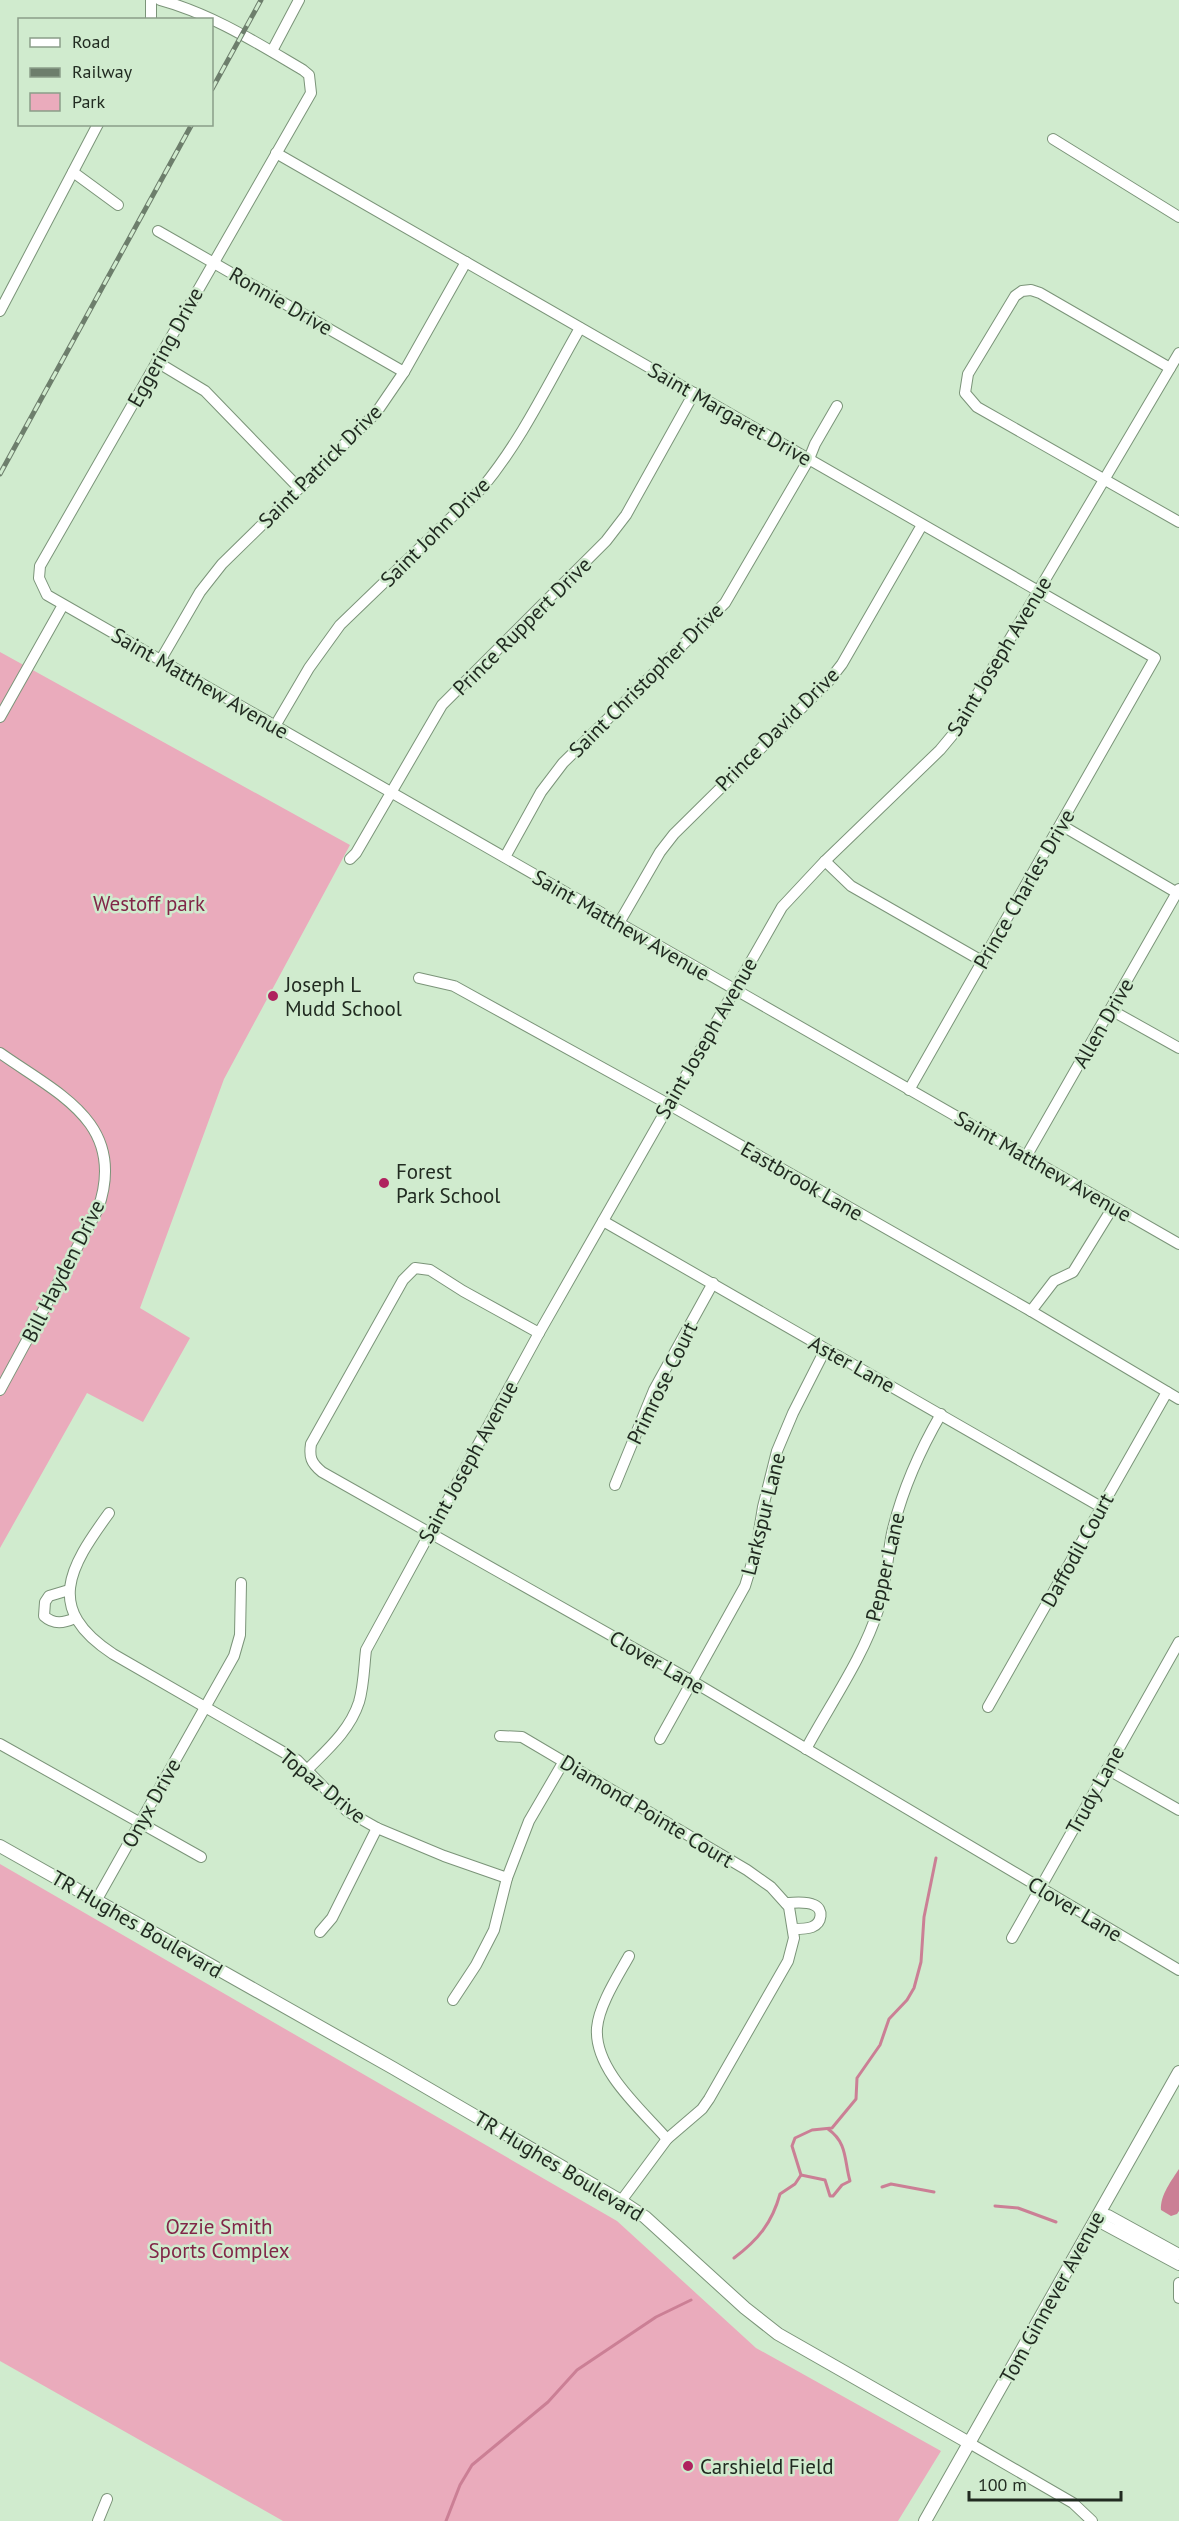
<svg xmlns="http://www.w3.org/2000/svg" width="1179" height="2521" font-family="'PT Sans',sans-serif">
	<style>
		.green { fill: #eaabbc }
		.water { fill: #cb7f95 }
		.lines { fill: none; stroke-linecap: round; stroke-linejoin: round }
		.stream { stroke: #cb7f95; stroke-width: 3 }
		.minor-casing { stroke: #7b9479; stroke-width: 12 }
		.major-casing { stroke: #7b9479; stroke-width: 14 }
		.minor { stroke: #fff; stroke-width: 10 }
		.major { stroke: #fff; stroke-width: 12 }
		.rail-casing { stroke: #6d7e6c; stroke-width: 5 }
		.rail { stroke: #d0ebce; stroke-width: 3; stroke-dasharray: 9; stroke-linecap: butt }
		.poi-dot { fill: #af225e; stroke: #d0ebce; stroke-width: 2 }
		.labels { text-anchor: middle; dominant-baseline: central; stroke-width: 5; stroke-linejoin: round; paint-order: stroke }
		.street-label { font-size: 21px; fill: #212b21; stroke: #d0ebce }
		.park-label { font-size: 21px; fill: #812648; stroke: #d0ebce }
		.poi-label { font-size: 21px; fill: #212b21; stroke: #d0ebce; text-anchor: start }
	</style>
	<rect width="100%" height="100%" fill="#d0ebce"/>
	<g class="green">
		<path d="M0 652 350 845 224 1079 140 1308 190 1338 143 1422 87 1393 0 1548Z"/>
		<path d="M0 1864 617 2221 756 2348 941 2451 898 2521H283L0 2361Z"/>
	</g>
	<path class="water" d="M1179 2169V2211L1177 2214 1171 2216 1161 2210C1160 2195 1172 2180 1179 2169Z"/>
	<g class="lines">
		<g class="stream">
			<path d="M801 2175 825 2180 830 2196H833L842 2185 850 2181C844 2161 848 2143 828 2129"/>
			<path d="M882 2187 891 2184 934 2192"/>
			<path d="M995 2206 1018 2208 1056 2222"/>
			<path d="M734 2258C758 2240 772 2223 780 2194L795 2184 801 2175 792 2146 795 2138 812 2130 832 2128 856 2099 857 2078 880 2045 889 2019 907 2000 914 1988 921 1962 924 1917 936 1858"/>
			<path d="M446 2521 460 2485 472 2465 548 2402 577 2370 656 2317 691 2300"/>
		</g>
		<defs>
			<g id="minor">
				<path d="M160 0C212 14 257 43 303 70L309 75 311 93 40 566 39 578 47 595 1179 1244"/>
				<path d="M151 20V0"/>
				<path d="M272 51 299 0"/>
				<path d="M1053 139 1179 217"/>
				<path d="M276 153 1155 658 909 1090"/>
				<path d="M73 172 118 205"/>
				<path d="M158 231 404 372"/>
				<path d="M0 311 98 124"/>
				<path d="M157 362 205 391 299 488"/>
				<path d="M1170 368 1040 293 1031 290 1022 291 1015 296 968 374 965 393 977 407 1179 522"/>
				<path d="M160 661 200 592 222 564 376 413 404 372 466 262"/>
				<path d="M0 717 63 605"/>
				<path d="M275 726 309 668 340 625 482 488C522 440 549 382 580 328"/>
				<path d="M1061 825 1179 894"/>
				<path d="M505 857 541 792 563 763 725 603 809 459 815 444 837 406"/>
				<path d="M350 859 356 853 442 705 606 541 626 515 694 393"/>
				<path d="M825 861 851 886 982 961"/>
				<path d="M619 923 660 852 674 834 828 682 842 664 922 525"/>
				<path d="M419 978 454 986 668 1104 1031 1311 1179 1399"/>
				<path d="M1111 1010 1179 1048"/>
				<path d="M0 1053C58 1094 128 1123 98 1209L0 1390"/>
				<path d="M1027 1155 1179 889"/>
				<path d="M603 1221 1101 1507"/>
				<path d="M1031 1311 1054 1281 1073 1272 1113 1207"/>
				<path d="M539 1333 463 1291 430 1270 415 1268 403 1280 311 1444C309 1457 311 1463 322 1472L692 1681 1179 1970"/>
				<path d="M615 1485 654 1390 713 1283"/>
				<path d="M109 1513C69 1568 44 1609 113 1654L297 1760 347 1811 377 1828 444 1856 507 1878 529 1821 564 1761"/>
				<path d="M69 1590 49 1596 45 1602 44 1616C54 1625 64 1623 75 1618"/>
				<path d="M988 1707 1167 1392"/>
				<path d="M500 1736 522 1737 747 1870 771 1887 789 1907 794 1938 788 1961 709 2099 702 2109 667 2139 621 2201"/>
				<path d="M660 1739 745 1586 756 1550 763 1507 777 1451 793 1413 825 1350"/>
				<path d="M0 1744 201 1857"/>
				<path d="M806 1749C829 1706 864 1656 878 1610 886 1585 887 1559 892 1533 902 1490 919 1452 941 1414"/>
				<path d="M308 1769C328 1749 350 1730 359 1702 364 1685 364 1666 366 1650L539 1333 782 907 825 861 940 750 955 732 1179 353"/>
				<path d="M1107 1769 1179 1810"/>
				<path d="M96 1901 234 1656 240 1635 241 1583"/>
				<path d="M786 1903C795 1903 806 1901 814 1905 824 1909 822 1923 812 1927 807 1929 799 1929 793 1929"/>
				<path d="M320 1932 332 1918 377 1828"/>
				<path d="M1012 1938 1179 1642"/>
				<path d="M629 1956C618 1976 599 2005 597 2028 594 2070 642 2110 667 2139"/>
				<path d="M453 2000 476 1965 494 1930 507 1878"/>
				<path d="M1179 2254 1108 2215 1098 2216 1103 2224 1179 2265"/>
				<path d="M1179 2283V2298"/>
				<path d="M971 2444 1073 2503 1092 2521"/>
				<path d="M98 2521 107 2499"/>
			</g>
			<g id="major">
				<path d="M0 1846 393 2068 621 2201 645 2217 745 2308 778 2334 971 2444"/>
				<path d="M925 2521 1179 2072"/>
			</g>
		</defs>
		<use href="#minor" class="minor-casing"/>
		<use href="#major" class="major-casing"/>
		<use href="#minor" class="minor"/>
		<use href="#major" class="major"/>
		<defs>
			<g id="rail">
				<path d="M212 89 261 0"/>
				<path d="M0 474 192 124"/>
			</g>
		</defs>
		<use href="#rail" class="rail-casing"/>
		<use href="#rail" class="rail"/>
	</g>
	<g class="poi-dot">
		<circle cx="273" cy="996" r="6"/>
		<circle cx="384" cy="1183" r="6"/>
		<circle cx="688" cy="2466" r="6"/>
	</g>
	<g class="labels">
		<g class="street-label">
			<text transform="translate(281 301) rotate(30)">Ronnie Drive</text>
			<text transform="translate(165 347) rotate(-61)">Eggering Drive</text>
			<text transform="translate(730 414) rotate(30)">Saint Margaret Drive</text>
			<text transform="translate(320 466) rotate(-45)">Saint Patrick Drive</text>
			<text transform="translate(435 532) rotate(-45)">Saint John Drive</text>
			<text transform="translate(522 626) rotate(-45)">Prince Ruppert Drive</text>
			<text transform="translate(999 656) rotate(-59)">Saint Joseph Avenue</text>
			<text transform="translate(646 680) rotate(-45)">Saint Christopher Drive</text>
			<text transform="translate(200 683) rotate(30)">Saint Matthew Avenue</text>
			<text transform="translate(777 729) rotate(-45)">Prince David Drive</text>
			<text transform="translate(1024 889) rotate(-60)">Prince Charles Drive</text>
			<text transform="translate(621 925) rotate(30)">Saint Matthew Avenue</text>
			<text transform="translate(1103 1023) rotate(-60)">Allen Drive</text>
			<text transform="translate(706 1038) rotate(-60)">Saint Joseph Avenue</text>
			<text transform="translate(1043 1166) rotate(30)">Saint Matthew Avenue</text>
			<text transform="translate(802 1181) rotate(30)">Eastbrook Lane</text>
			<text transform="translate(63 1271) rotate(-63)">Bill Hayden Drive</text>
			<text transform="translate(852 1364) rotate(29)">Aster Lane</text>
			<text transform="translate(662 1383) rotate(-64)">Primrose Court</text>
			<text transform="translate(468 1462) rotate(-61)">Saint Joseph Avenue</text>
			<text transform="translate(763 1514) rotate(-76)">Larkspur Lane</text>
			<text transform="translate(1077 1550) rotate(-61)">Daffodil Court</text>
			<text transform="translate(885 1567) rotate(-77)">Pepper Lane</text>
			<text transform="translate(657 1662) rotate(30)">Clover Lane</text>
			<text transform="translate(323 1786) rotate(39)">Topaz Drive</text>
			<text transform="translate(1095 1790) rotate(-61)">Trudy Lane</text>
			<text transform="translate(151 1803) rotate(-61)">Onyx Drive</text>
			<text transform="translate(647 1811) rotate(31)">Diamond Pointe Court</text>
			<text transform="translate(1075 1909) rotate(31)">Clover Lane</text>
			<text transform="translate(137 1924) rotate(30)">TR Hughes Boulevard</text>
			<text transform="translate(559 2166) rotate(31)">TR Hughes Boulevard</text>
			<text transform="translate(1052 2297) rotate(-61)">Tom Ginnever Avenue</text>
		</g>
		<g class="park-label">
			<text x="149" y="903">Westoff park</text>
			<text x="219" y="2226">Ozzie Smith<tspan x="219" dy="24">Sports Complex</tspan></text>
		</g>
		<g class="poi-label">
			<text x="285" y="984">Joseph L<tspan x="285" dy="24">Mudd School</tspan></text>
			<text x="396" y="1171">Forest<tspan x="396" dy="24">Park School</tspan></text>
			<text x="700" y="2466">Carshield Field</text>
		</g>
	</g>
	<rect x="18" y="18" width="195" height="108" fill="#d0ebce" stroke="#8a9e89" stroke-width="1.5"/>
	<rect x="30" y="38" width="30" height="9" fill="#ffffff" stroke="#8a9e89" stroke-width="1.5"/>
	<text x="72" y="48" font-size="18" fill="#212b21">Road</text>
	<rect x="30" y="68" width="30" height="9" fill="#6d7e6c" stroke="#8a9e89" stroke-width="1.5"/>
	<text x="72" y="78" font-size="18" fill="#212b21">Railway</text>
	<rect x="30" y="93" width="30" height="18" fill="#eaabbc" stroke="#8a9e89" stroke-width="1.5"/>
	<text x="72" y="108" font-size="18" fill="#212b21">Park</text>
	<path d="M969 2491v9h152v-9" fill="none" stroke="#212b21" stroke-width="3"/>
	<text x="978" y="2491" font-size="18" fill="#212b21" stroke="#d0ebce" stroke-width="4.5" paint-order="stroke">100 m</text>
</svg>
